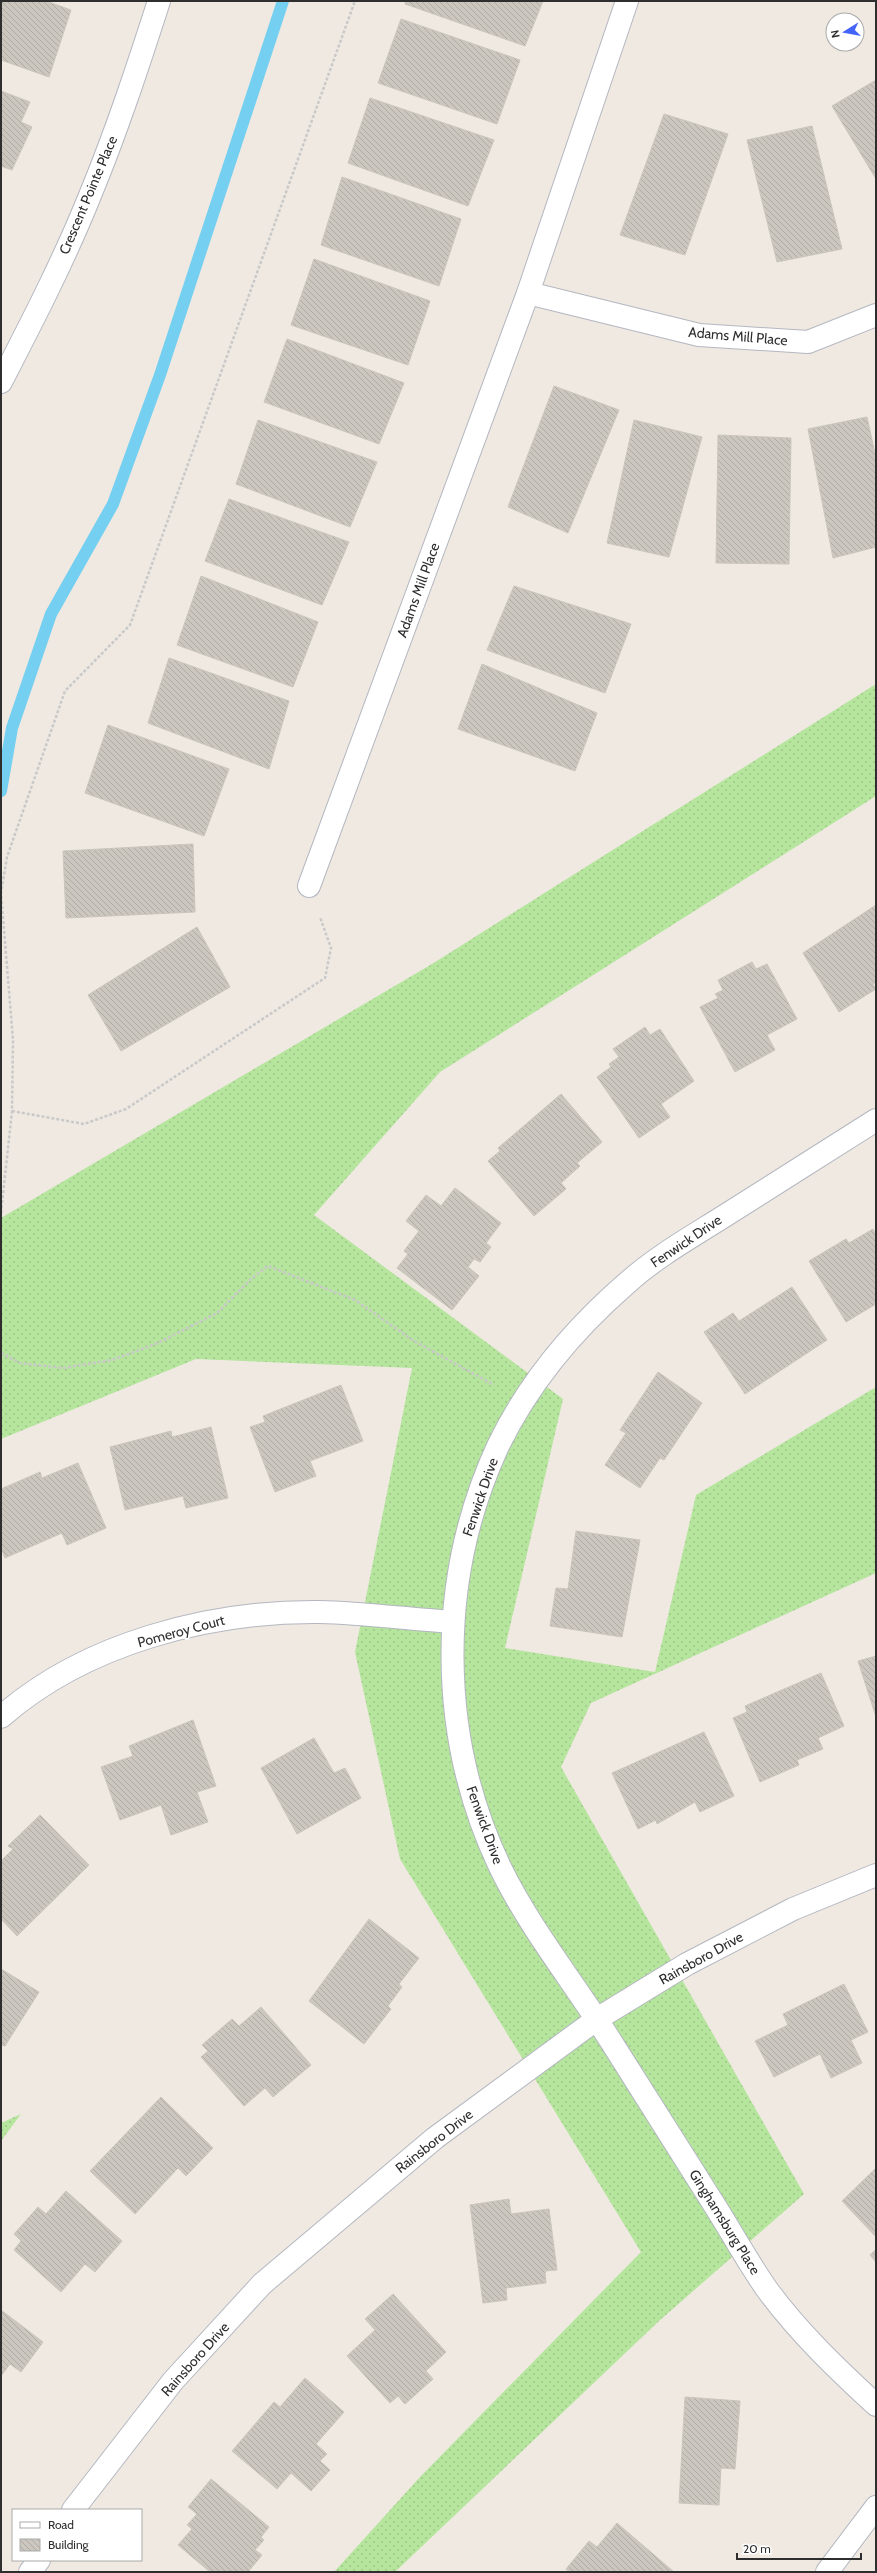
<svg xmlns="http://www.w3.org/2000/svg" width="877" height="2573" font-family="Cabin,sans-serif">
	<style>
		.grass { fill: url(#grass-dots) }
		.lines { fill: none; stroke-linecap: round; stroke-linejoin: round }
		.stream { stroke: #75cff0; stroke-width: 12 }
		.building { fill: url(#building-back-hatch); stroke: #cbc5ba }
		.minor-casing { stroke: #b4b7c1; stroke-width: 24 }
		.path { stroke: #c9c9c9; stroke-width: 2.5; stroke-dasharray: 3 2; stroke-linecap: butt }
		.minor { stroke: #fff; stroke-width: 22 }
		.labels { text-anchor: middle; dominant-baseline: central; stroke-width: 3.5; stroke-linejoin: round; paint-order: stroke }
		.street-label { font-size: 14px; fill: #2e2e2e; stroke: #fff }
	</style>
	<defs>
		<pattern id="grass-dots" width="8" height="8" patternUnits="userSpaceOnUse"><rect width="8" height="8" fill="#b6e59e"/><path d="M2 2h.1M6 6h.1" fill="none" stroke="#9dc588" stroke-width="1.8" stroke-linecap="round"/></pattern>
		<pattern id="building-back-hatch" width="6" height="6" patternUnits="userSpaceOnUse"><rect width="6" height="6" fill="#cbc7bf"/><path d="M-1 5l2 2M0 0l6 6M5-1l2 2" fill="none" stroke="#afaba4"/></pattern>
	</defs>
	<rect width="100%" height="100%" fill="#efe9e1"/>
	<g class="grass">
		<path d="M876 684V796L440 1072 314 1215 563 1399 505 1648 655 1672 696 1495 876 1387V1573L591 1703 561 1767 804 2194 659 2321 395 2572H334L420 2477 641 2252 400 1859 355 1652 412 1368 196 1359 1 1439V1218L432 964Z"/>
		<path d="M21 2114 1 2141V2123Z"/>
	</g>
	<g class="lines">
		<path class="stream" d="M1 791 12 728 51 614 113 504 160 375 283 1"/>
	</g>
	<g class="building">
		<path d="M1 1H46L71 10 49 77 1 60Z"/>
		<path d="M406 1H543L525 46 405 4Z"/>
		<path d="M401 19 520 60 497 124 378 83Z"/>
		<path d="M876 80V179L832 106Z"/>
		<path d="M1 91 30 102 21 122 32 127 12 170 1 166Z"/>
		<path d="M370 98 494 140 468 206 348 163Z"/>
		<path d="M664 114 728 134 685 255 620 235Z"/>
		<path d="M812 126 842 249 777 262 747 140Z"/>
		<path d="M342 177 461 219 439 286 321 245Z"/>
		<path d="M314 259 430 301 408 365 291 325Z"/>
		<path d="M287 339 404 383 379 444 264 402Z"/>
		<path d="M554 386 619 410 568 533 508 507Z"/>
		<path d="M867 417 876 458V547L833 558 808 429Z"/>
		<path d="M258 420 377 462 350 527 236 484Z"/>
		<path d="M634 420 702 437 669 557 607 543Z"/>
		<path d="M718 435 791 438 789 564 716 563Z"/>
		<path d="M229 499 349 542 322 605 205 561Z"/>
		<path d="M201 576 318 622 293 687 177 645Z"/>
		<path d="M514 586 631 624 605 693 487 650Z"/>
		<path d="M169 658 289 701 269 769 148 723Z"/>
		<path d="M482 664 597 713 575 771 458 729Z"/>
		<path d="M108 725 229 769 204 836 85 793Z"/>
		<path d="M193 844 195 912 66 918 63 851Z"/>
		<path d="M876 905V982L873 984 876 989 839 1012 803 953Z"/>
		<path d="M197 927 230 987 121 1051 88 995Z"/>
		<path d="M752 962 756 969 767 964 797 1019 767 1035 775 1050 735 1072 700 1007 718 998 715 994 723 990 718 980Z"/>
		<path d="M645 1027 650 1035 660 1029 694 1081 661 1104 670 1117 639 1138 597 1077 611 1067 609 1064 619 1057 613 1049Z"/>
		<path d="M561 1094 602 1142 577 1163 580 1166 561 1183 566 1189 534 1216 488 1161 500 1151 498 1148Z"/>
		<path d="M455 1188 501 1223 486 1243 491 1247 480 1262 474 1259 468 1267 479 1276 452 1310 397 1268 408 1254 404 1251 419 1231 406 1221 426 1195 441 1206Z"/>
		<path d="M873 1229 876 1235V1304L846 1322 809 1261 846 1239 849 1243Z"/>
		<path d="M792 1287 827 1340 745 1394 704 1332 733 1313 739 1321Z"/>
		<path d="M658 1372 702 1403 664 1460 660 1458 640 1488 605 1465 626 1433 620 1430Z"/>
		<path d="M341 1385 363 1441 310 1461 316 1476 275 1492 250 1427 265 1422 263 1416Z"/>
		<path d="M211 1427 228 1498 186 1508 183 1496 125 1510 110 1447 171 1431 172 1437Z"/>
		<path d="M78 1463 106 1528 67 1545 62 1533 5 1558 1 1548V1489L40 1472 42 1478Z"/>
		<path d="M576 1531 640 1540 622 1637 550 1626 556 1588 568 1589Z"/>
		<path d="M876 1656V1717L858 1661Z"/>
		<path d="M821 1673 844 1726 818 1738 823 1749 797 1760 799 1765 760 1782 733 1718 747 1712 745 1706Z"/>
		<path d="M193 1720 216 1786 197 1792 208 1822 171 1835 161 1805 120 1820 101 1767 133 1756 129 1746Z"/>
		<path d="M704 1732 734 1796 700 1812 695 1802 657 1824 656 1820 638 1829 612 1773Z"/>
		<path d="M314 1738 334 1773 345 1768 361 1798 297 1834 261 1768Z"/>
		<path d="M40 1815 89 1865 17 1936 1 1919V1861L13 1849 8 1846Z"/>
		<path d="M369 1919 419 1958 399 1984 402 1987 388 2006 391 2009 364 2044 309 2001Z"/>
		<path d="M1 1969 39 1992 5 2046 1 2045Z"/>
		<path d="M844 1984 868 2032 851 2040 862 2063 831 2078 820 2054 774 2077 755 2041 788 2025 783 2014Z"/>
		<path d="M261 2007 311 2065 273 2097 265 2088 244 2106 201 2057 208 2051 202 2045 232 2019 239 2026Z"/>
		<path d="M161 2097 213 2148 186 2176 178 2168 135 2214 90 2171Z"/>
		<path d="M876 2168V2237L842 2201Z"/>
		<path d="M66 2191 122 2241 95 2272 85 2264 61 2292 14 2250 21 2241 14 2234 38 2207 46 2214Z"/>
		<path d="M509 2199 511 2214 549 2209 557 2270 545 2271 546 2283 506 2288 507 2300 483 2303 470 2205Z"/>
		<path d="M876 2249V2262L870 2255Z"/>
		<path d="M393 2294 446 2352 426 2371 433 2379 405 2404 398 2396 390 2403 347 2356 375 2330 365 2319Z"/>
		<path d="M1 2310 43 2342 21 2372 10 2364 1 2376Z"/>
		<path d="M305 2378 344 2412 316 2444 327 2454 320 2461 330 2470 311 2491 291 2473 277 2489 232 2451 274 2402 280 2407Z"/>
		<path d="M685 2397 740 2401 735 2469 721 2468 719 2505 679 2503Z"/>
		<path d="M211 2479 269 2527 261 2537 264 2540 255 2550 262 2555 248 2572H210L178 2545 192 2529 187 2525 197 2514 188 2507Z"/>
		<path d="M617 2523 674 2572H569L566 2569 589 2541 597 2547Z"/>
	</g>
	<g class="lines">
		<defs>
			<g id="minor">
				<path d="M528 293 699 335 808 342 876 315"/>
				<path d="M1 382C33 320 65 258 91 193 117 130 138 66 159 1"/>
				<path d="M309 886 528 293 627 1"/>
				<path d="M876 1120C826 1152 776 1183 726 1215 693 1236 657 1256 627 1283 575 1328 528 1384 498 1446 437 1578 437 1735 500 1867 530 1929 575 1984 612 2043 646 2097 681 2152 715 2206 732 2233 748 2262 766 2288 797 2331 837 2369 876 2405"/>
				<path d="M1 1717C85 1643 210 1611 319 1612 363 1613 408 1619 452 1622"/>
				<path d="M73 2510 173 2381 262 2284 435 2138 597 2019 687 1964 793 1909 876 1875"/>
				<path d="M30 2572 39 2560"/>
				<path d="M827 2572 876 2507"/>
			</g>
		</defs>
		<use href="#minor" class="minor-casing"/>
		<g class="path">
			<path d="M12 1111 84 1124 126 1109 325 978 331 948 320 917"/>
			<path d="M1 1213 12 1111 13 1040 1 893 7 857 65 691 130 625 355 1"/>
			<path d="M1 1353 20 1363 63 1368 112 1360 158 1343 217 1313 252 1278 268 1266 355 1300 414 1341 494 1385"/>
		</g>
		<use href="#minor" class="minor"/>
	</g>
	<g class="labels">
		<g class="street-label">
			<text transform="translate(88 195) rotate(-67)">Crescent Pointe Place</text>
			<text transform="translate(738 336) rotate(5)">Adams Mill Place</text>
			<text transform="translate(418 590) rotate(-70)">Adams Mill Place</text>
			<text transform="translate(686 1241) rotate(-34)">Fenwick Drive</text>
			<text transform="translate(480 1497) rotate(-71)">Fenwick Drive</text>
			<text transform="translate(181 1631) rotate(-15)">Pomeroy Court</text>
			<text transform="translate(485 1825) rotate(70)">Fenwick Drive</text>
			<text transform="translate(701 1958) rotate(-29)">Rainsboro Drive</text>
			<text transform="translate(434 2141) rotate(-38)">Rainsboro Drive</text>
			<text transform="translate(725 2222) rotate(58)">Ginghamsburg Place</text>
			<text transform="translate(195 2359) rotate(-48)">Rainsboro Drive</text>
		</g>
	</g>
	<rect width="877" height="2573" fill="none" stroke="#2e2e2e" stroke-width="4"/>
	<rect x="12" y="2509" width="130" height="52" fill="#ffffff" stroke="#ababab"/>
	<rect x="20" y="2522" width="20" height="6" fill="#ffffff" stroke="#ababab"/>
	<text x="48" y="2529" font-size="12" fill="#2e2e2e">Road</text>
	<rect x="20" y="2539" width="20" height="12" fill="url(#building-back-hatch)" stroke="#ababab"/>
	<text x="48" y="2549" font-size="12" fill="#2e2e2e">Building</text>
	<g transform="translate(845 32) rotate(259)"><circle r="19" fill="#ffffff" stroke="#ababab"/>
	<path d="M0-3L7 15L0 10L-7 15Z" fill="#4264fb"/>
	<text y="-6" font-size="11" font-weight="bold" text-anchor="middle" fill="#2e2e2e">N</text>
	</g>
	<path d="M737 2553v6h124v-6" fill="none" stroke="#2e2e2e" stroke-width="2"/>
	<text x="743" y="2553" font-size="12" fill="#2e2e2e" stroke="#ffffff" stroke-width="3" paint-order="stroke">20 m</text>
</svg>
